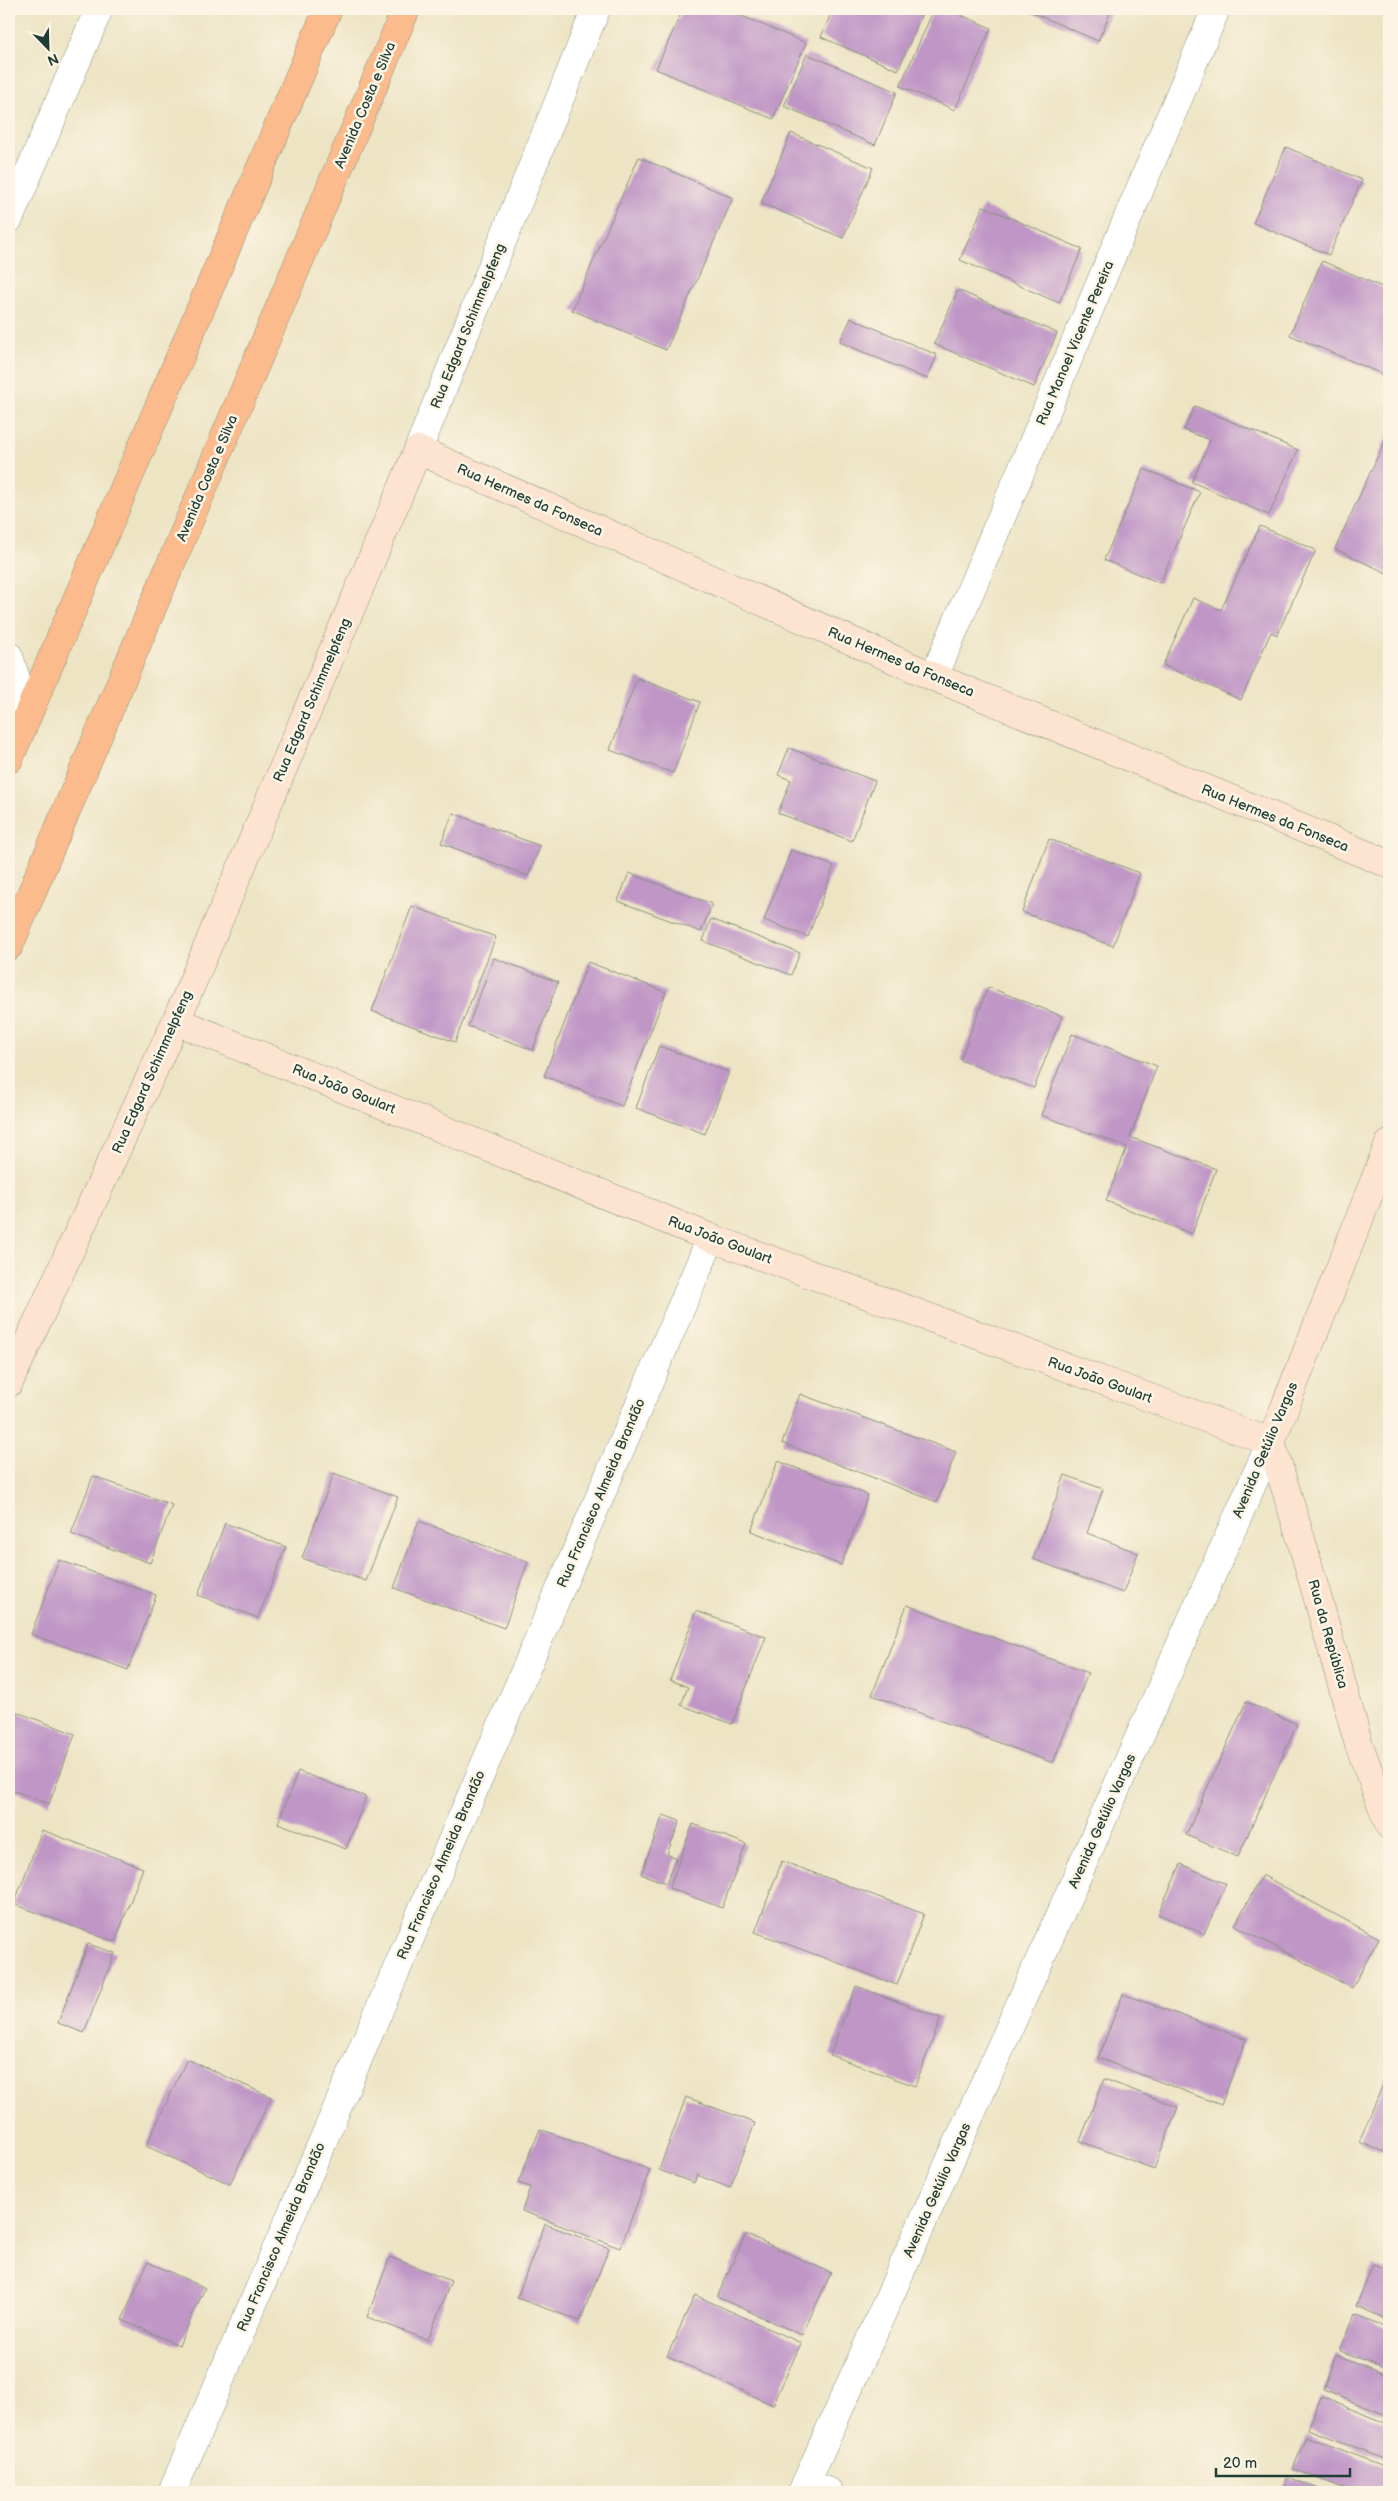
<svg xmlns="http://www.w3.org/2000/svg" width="1398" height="2501" font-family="'Balsamiq Sans',sans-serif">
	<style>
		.building { fill: #bf96c6 }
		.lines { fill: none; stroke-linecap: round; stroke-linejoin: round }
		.street-casing { stroke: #86907c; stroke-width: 29 }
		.secondary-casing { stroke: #86907c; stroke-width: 29 }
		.primary-casing { stroke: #86907c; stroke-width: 29 }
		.street { stroke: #fff; stroke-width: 28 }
		.secondary { stroke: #fde4d1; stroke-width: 28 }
		.primary { stroke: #fbbb8c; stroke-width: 28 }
		.labels { text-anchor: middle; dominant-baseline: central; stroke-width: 5; stroke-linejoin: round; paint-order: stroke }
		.street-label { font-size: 14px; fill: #1f3d34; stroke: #fcf5e5 }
	</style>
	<rect width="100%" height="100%" fill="#fcf5e5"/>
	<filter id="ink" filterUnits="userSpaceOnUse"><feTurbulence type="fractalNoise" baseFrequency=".02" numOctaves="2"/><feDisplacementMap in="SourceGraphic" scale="10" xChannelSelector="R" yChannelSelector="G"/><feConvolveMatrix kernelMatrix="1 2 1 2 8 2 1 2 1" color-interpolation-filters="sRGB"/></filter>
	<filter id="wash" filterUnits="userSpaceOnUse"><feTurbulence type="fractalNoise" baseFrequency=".0096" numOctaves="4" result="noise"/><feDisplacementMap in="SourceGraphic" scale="20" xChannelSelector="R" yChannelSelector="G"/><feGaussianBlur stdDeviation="1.12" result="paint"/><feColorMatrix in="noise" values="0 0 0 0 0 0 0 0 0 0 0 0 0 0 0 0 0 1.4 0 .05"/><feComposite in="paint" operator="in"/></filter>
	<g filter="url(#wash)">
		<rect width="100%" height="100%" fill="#ede4c4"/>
		<g id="blocks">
			<g class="building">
				<path d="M683 9H725L806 43 773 119 656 69Z"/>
				<path d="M833 9H924L898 70 821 37Z"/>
				<path d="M934 9H947L991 28 955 110 900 86Z"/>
				<path d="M1024 9H1112L1098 41Z"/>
				<path d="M807 54 897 92 875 145 784 106Z"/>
				<path d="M791 133 873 168 843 238 761 203Z"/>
				<path d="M1286 147 1362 180 1329 255 1253 223Z"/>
				<path d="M639 157 733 198 666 350 572 310Z"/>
				<path d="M983 206 1082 249 1059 303 960 260Z"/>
				<path d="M1322 261 1389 290V377L1290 335Z"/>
				<path d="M958 290 1057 333 1034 387 934 344Z"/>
				<path d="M851 318 937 355 927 379 840 342Z"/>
				<path d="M1195 406 1298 450 1269 515 1192 482 1210 440 1184 430Z"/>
				<path d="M1389 432V574L1335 549Z"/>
				<path d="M1144 469 1200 492 1160 583 1104 560Z"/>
				<path d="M1260 526 1316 550 1277 635 1271 632 1241 700 1163 665 1193 598 1221 610Z"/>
				<path d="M637 678 700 702 673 773 610 750Z"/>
				<path d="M789 748 875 781 852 841 778 813 791 780 778 775Z"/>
				<path d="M453 813 540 846 528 876 441 843Z"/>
				<path d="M1049 839 1140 873 1113 946 1022 912Z"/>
				<path d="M791 850 834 866 808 937 764 920Z"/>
				<path d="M629 873 712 904 701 932 618 901Z"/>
				<path d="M412 906 496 937 455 1042 372 1011Z"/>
				<path d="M711 919 800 953 791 975 703 941Z"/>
				<path d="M494 958 558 982 533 1050 468 1026Z"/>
				<path d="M588 962 666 992 622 1106 544 1076Z"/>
				<path d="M988 987 1062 1016 1034 1088 960 1060Z"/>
				<path d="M1072 1034 1157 1066 1130 1137 1216 1169 1192 1234 1106 1201 1127 1147 1041 1115Z"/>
				<path d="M659 1046 729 1072 705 1134 636 1108Z"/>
				<path d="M800 1394 956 1452 937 1502 782 1443Z"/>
				<path d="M778 1461 868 1495 841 1565 751 1531Z"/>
				<path d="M334 1473 398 1497 366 1581 302 1558Z"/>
				<path d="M1065 1475 1103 1489 1087 1533 1138 1553 1123 1593 1033 1559Z"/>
				<path d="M93 1476 172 1505 150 1563 71 1534Z"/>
				<path d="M419 1521 528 1562 504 1628 394 1588Z"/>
				<path d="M225 1523 286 1547 258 1618 198 1595Z"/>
				<path d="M59 1560 156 1595 128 1670 31 1634Z"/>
				<path d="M907 1605 1088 1673 1053 1763 872 1695Z"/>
				<path d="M696 1611 766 1637 732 1724 681 1705 688 1687 670 1680Z"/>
				<path d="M1246 1702 1297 1724 1238 1857 1186 1835Z"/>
				<path d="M9 1709 75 1734 49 1804 9 1789Z"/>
				<path d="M298 1771 366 1797 346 1849 278 1823Z"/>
				<path d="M663 1815 680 1821 667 1854 676 1858 666 1883 641 1874Z"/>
				<path d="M693 1824 746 1844 722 1908 669 1888Z"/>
				<path d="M42 1830 143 1868 115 1942 14 1904Z"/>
				<path d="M782 1861 924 1914 897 1985 755 1932Z"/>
				<path d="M1181 1864 1226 1884 1204 1934 1158 1914Z"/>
				<path d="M1262 1875 1379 1938 1352 1988 1235 1925Z"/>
				<path d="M88 1944 115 1953 84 2033 58 2023Z"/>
				<path d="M856 1986 941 2018 915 2086 830 2055Z"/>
				<path d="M1123 1994 1246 2039 1221 2105 1098 2058Z"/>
				<path d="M187 2059 271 2097 230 2184 146 2146Z"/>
				<path d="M1389 2070V2154L1359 2142Z"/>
				<path d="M1104 2079 1178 2107 1154 2169 1080 2141Z"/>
				<path d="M686 2097 755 2123 730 2188 697 2175 694 2183 659 2170Z"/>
				<path d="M540 2129 650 2170 620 2248 522 2211 530 2187 518 2183Z"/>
				<path d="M545 2224 609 2248 580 2321 517 2298Z"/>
				<path d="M746 2234 831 2273 802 2335 717 2297Z"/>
				<path d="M390 2257 451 2281 428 2340 367 2317Z"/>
				<path d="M148 2262 205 2288 179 2345 122 2320Z"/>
				<path d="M1373 2265 1389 2271V2320L1356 2306Z"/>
				<path d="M695 2295 801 2343 773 2405 667 2356Z"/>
				<path d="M1355 2314 1389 2328V2370L1340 2351Z"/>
				<path d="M1336 2355 1389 2376V2416L1323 2390Z"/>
				<path d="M1321 2397 1389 2424V2460L1308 2429Z"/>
				<path d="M1306 2436 1389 2468V2492H1354L1293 2469Z"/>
				<path d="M1288 2477 1326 2492H1281Z"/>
			</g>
		</g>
	</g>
	<g filter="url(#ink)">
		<use href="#blocks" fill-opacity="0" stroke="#86907c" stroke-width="1"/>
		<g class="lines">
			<defs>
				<g id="street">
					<path d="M9 219 99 9"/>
					<path d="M418 450 596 9"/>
					<path d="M9 656 27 715"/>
					<path d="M934 677 1216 9"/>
					<path d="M806 2483 829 2492"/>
					<path d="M172 2492 711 1238"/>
					<path d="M802 2492 1271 1442"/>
				</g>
				<g id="secondary">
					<path d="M176 1021 711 1238 1271 1442"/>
					<path d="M9 1383 176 1021 418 450 934 677 1389 864"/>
					<path d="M1271 1442 1301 1539 1359 1745 1389 1825"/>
					<path d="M1271 1442 1389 1144"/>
				</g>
				<g id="primary">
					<path d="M9 759 328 9"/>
					<path d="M9 946 406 9"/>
				</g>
			</defs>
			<use href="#street" class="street-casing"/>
			<use href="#secondary" class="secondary-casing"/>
			<use href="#primary" class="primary-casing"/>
			<use href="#street" class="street"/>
			<use href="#secondary" class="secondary"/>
			<use href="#primary" class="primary"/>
		</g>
	</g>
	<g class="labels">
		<g class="street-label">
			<text transform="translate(365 105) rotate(-67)">Avenida Costa e Silva</text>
			<text transform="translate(468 326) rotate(-68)">Rua Edgard Schimmelpfeng</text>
			<text transform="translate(1075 343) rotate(-67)">Rua Manoel Vicente Pereira</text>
			<text transform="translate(207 478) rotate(-67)">Avenida Costa e Silva</text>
			<text transform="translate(530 500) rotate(24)">Rua Hermes da Fonseca</text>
			<text transform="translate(901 662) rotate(23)">Rua Hermes da Fonseca</text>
			<text transform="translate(312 700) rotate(-67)">Rua Edgard Schimmelpfeng</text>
			<text transform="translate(1275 818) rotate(22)">Rua Hermes da Fonseca</text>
			<text transform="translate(152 1072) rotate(-66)">Rua Edgard Schimmelpfeng</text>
			<text transform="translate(344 1089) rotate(22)">Rua João Goulart</text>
			<text transform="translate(720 1240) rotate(21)">Rua João Goulart</text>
			<text transform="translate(1100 1380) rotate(20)">Rua João Goulart</text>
			<text transform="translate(1265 1450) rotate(-67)">Avenida Getúlio Vargas</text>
			<text transform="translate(601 1493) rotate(-67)">Rua Francisco Almeida Brandão</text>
			<text transform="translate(1328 1634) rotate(74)">Rua da República</text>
			<text transform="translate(1102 1821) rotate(-66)">Avenida Getúlio Vargas</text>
			<text transform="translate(441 1865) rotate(-67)">Rua Francisco Almeida Brandão</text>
			<text transform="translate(937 2190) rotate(-66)">Avenida Getúlio Vargas</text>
			<text transform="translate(281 2237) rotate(-67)">Rua Francisco Almeida Brandão</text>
		</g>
	</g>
	<rect width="1398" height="2501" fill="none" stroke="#fcf5e5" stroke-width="30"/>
	<g transform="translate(48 48) rotate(157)" stroke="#fcf5e5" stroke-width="4" paint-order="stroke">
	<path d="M0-4L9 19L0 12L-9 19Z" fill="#1f3d34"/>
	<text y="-8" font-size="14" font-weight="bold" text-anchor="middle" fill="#1f3d34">N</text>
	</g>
	<path d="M1216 2468v8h134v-8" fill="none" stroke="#1f3d34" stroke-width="2.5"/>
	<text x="1223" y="2468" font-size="15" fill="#1f3d34" stroke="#fcf5e5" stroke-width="4" paint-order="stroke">20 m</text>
</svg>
